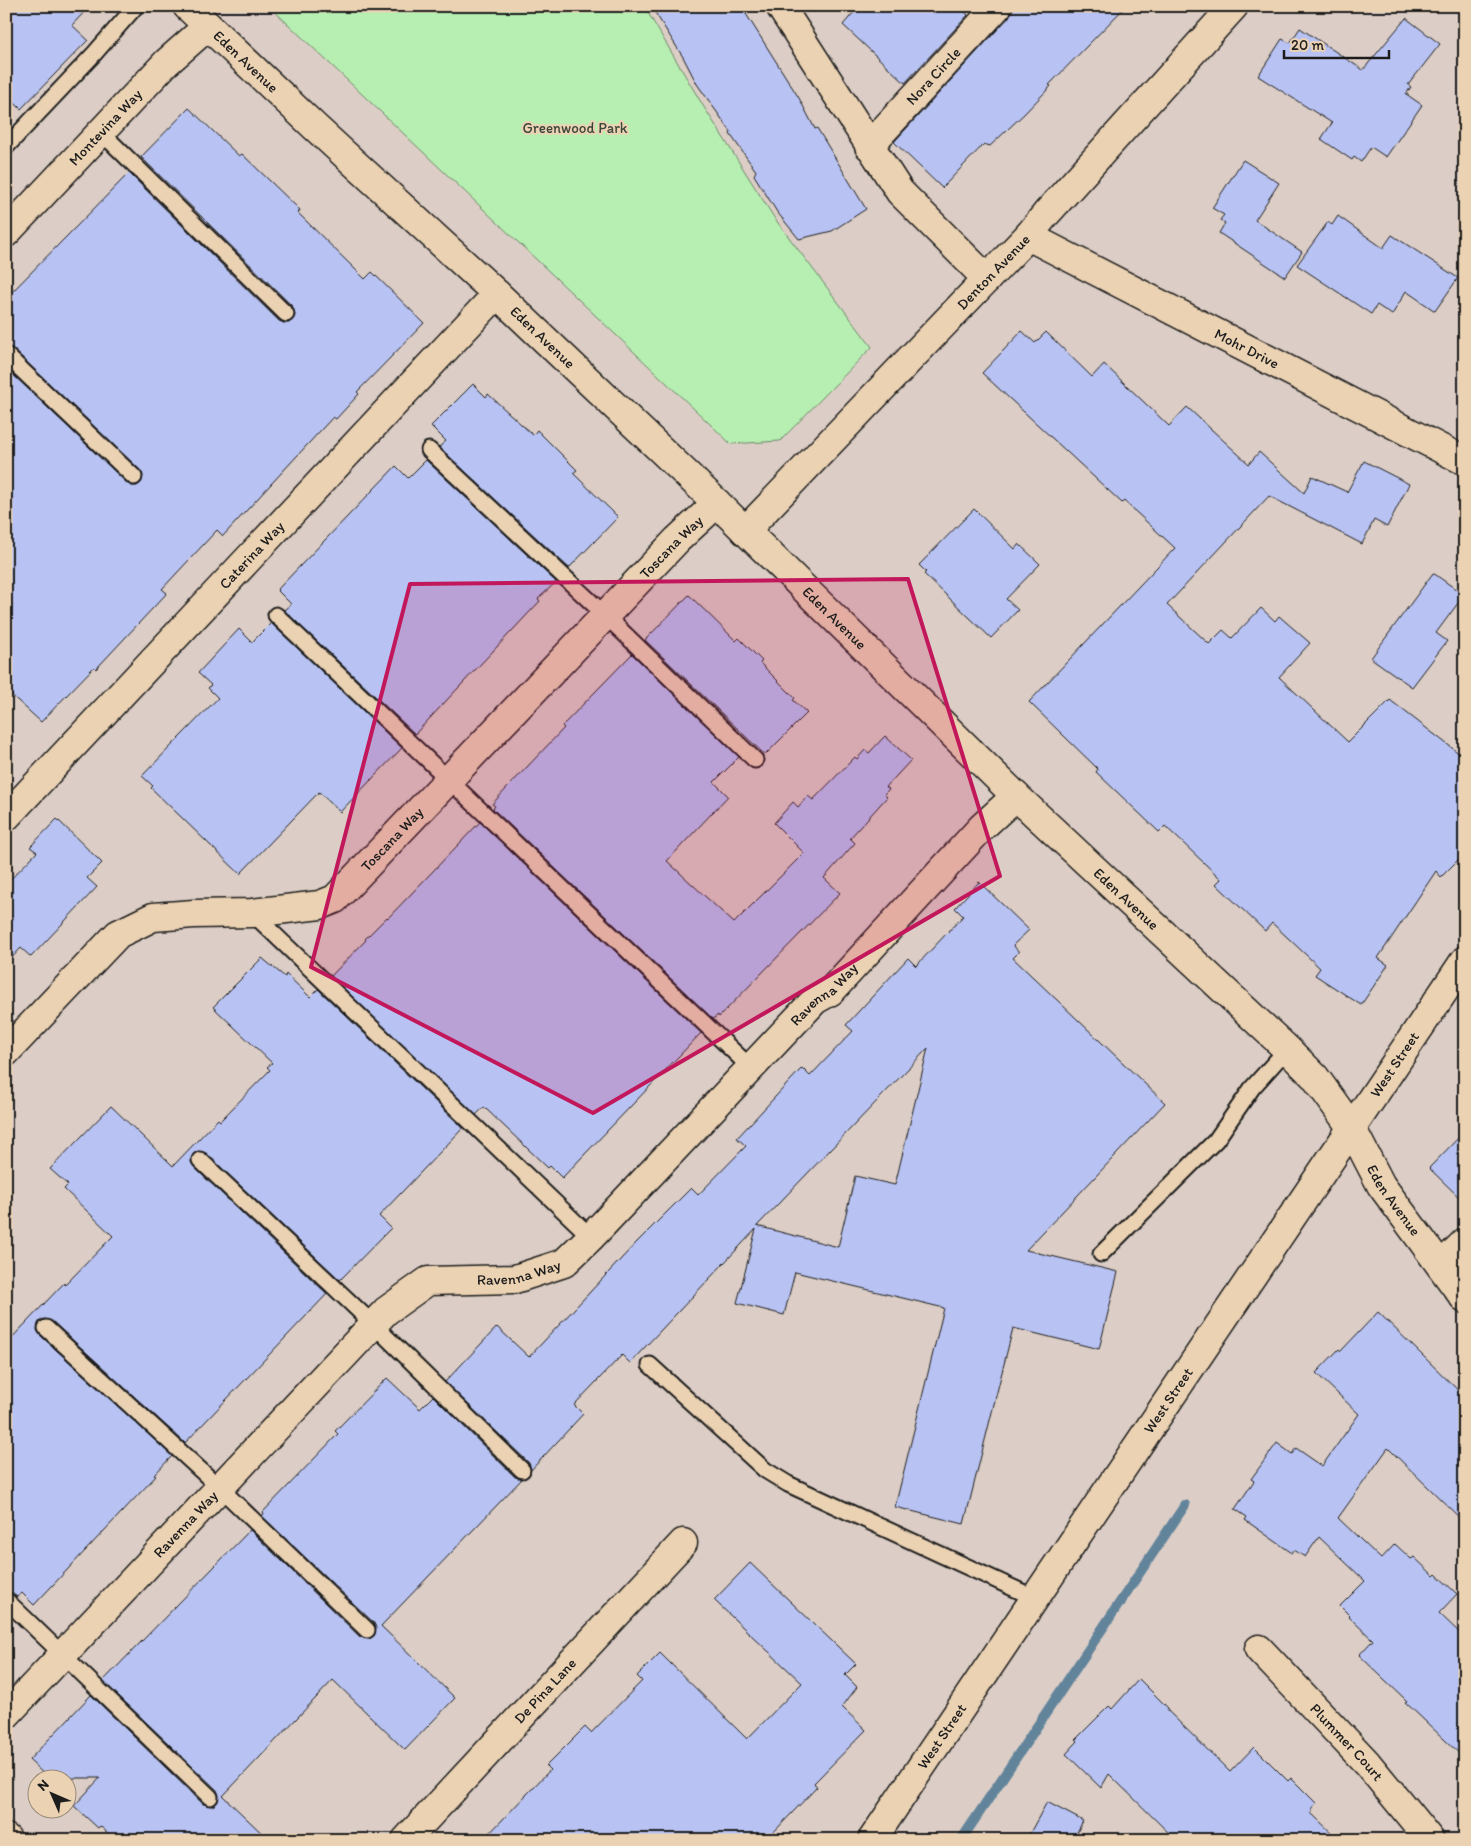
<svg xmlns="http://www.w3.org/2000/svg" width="1471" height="1846" font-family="Itim,sans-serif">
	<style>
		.green { fill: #b7efb2; stroke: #6a8667 }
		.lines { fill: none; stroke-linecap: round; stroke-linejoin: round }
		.stream { stroke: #62849b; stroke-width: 10 }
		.building { fill: #b8c3f4; stroke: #1c1c1c; fill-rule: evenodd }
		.service-casing { stroke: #1c1c1c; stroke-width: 19 }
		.minor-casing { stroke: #1c1c1c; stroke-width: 31 }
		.tertiary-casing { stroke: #1c1c1c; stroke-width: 31 }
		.service { stroke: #ebd2b3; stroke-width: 15 }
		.minor { stroke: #ebd2b3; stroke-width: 28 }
		.tertiary { stroke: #ebd2b3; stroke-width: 28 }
		.marked { fill: #c2185b; fill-opacity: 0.2; stroke: #c2185b; stroke-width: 4; stroke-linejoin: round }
		.labels { text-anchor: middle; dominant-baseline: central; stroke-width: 4; stroke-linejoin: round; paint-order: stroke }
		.street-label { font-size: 15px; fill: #1c1c1c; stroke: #ebd2b3 }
		.park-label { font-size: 15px; fill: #3b463a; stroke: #ebd2b3 }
	</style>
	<rect width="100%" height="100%" fill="#dccec6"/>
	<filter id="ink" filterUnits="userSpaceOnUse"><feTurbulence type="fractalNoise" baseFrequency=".02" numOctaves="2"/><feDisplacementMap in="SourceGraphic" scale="10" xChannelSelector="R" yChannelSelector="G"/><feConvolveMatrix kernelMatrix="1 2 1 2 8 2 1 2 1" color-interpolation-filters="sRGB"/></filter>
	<g filter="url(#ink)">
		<path class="green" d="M269 6H644L702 104 775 219 872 347 780 441 731 444Z"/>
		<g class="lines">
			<path class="stream" d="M961 1840 1185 1505"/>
		</g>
		<g class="building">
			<path d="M6 6H90L72 25 88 40 21 109 6 95Z"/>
			<path d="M651 6H741L799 98 815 129 817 128 866 209 832 231 799 239 777 212 754 175 756 171 730 134 731 132 697 84 683 57Z"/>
			<path d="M859 6H959L968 15 905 83 843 25Z"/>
			<path d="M1013 6H1126L1049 85 1051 86 1024 114 990 146 984 144 942 188 894 142 1009 17Z"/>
			<path d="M1406 18 1440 44 1408 85 1411 87 1406 94 1422 105 1386 157 1371 147 1361 162 1354 157 1352 160 1321 139 1332 123 1258 76 1282 39 1290 43 1300 28 1363 70Z"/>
			<path d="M189 108 239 156 242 154 300 210 298 213 365 279 372 272 424 323 357 392 359 394 336 419 333 417 223 536 217 530 162 589 167 593 96 669 94 667 41 722 6 690V368L128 484 132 486H137L141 483 143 475 140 470 12 348 6 346V298L129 173 279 321 284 323H289L295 316 293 307 141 157Z"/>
			<path d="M1243 160 1279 183 1255 220 1302 252 1285 277 1219 233 1225 223 1220 220 1224 215 1212 208Z"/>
			<path d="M1338 216 1383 248 1392 235 1458 278 1435 311 1406 291 1392 315 1377 305 1371 314 1297 265 1328 222 1332 225Z"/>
			<path d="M1022 331 1035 343 1046 332 1092 377 1104 364 1169 426 1187 407 1249 464 1259 452 1304 493 1312 476 1347 492 1364 461 1409 484 1387 527 1374 520 1362 544 1269 496 1167 605 1209 644 1223 630 1232 638 1261 608 1275 621 1279 616 1310 643 1279 677 1348 742 1390 700 1465 758V853L1441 877 1436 871 1378 958 1388 965 1361 1005 1315 975 1320 968 1272 923 1265 931 1216 884 1221 879 1165 826 1159 832 1096 772 1098 769 1029 702 1175 548 1124 501 1122 503 982 373Z"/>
			<path d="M473 384 486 397 488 394 533 435 537 430 577 470 573 473 618 517 569 568 439 447 446 441 431 426Z"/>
			<path d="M426 460 556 582 538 599 540 601 415 734 284 610 291 604 277 590 396 466 408 478Z"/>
			<path d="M974 509 1015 549 1019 544 1040 564 1006 599 1018 610 991 638 924 574 926 572 919 565Z"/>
			<path d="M1433 573 1464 595 1436 633 1447 641 1412 687 1371 658Z"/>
			<path d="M689 595 736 641 739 638 762 661 760 663 795 698 793 700 807 713 765 755 645 640Z"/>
			<path d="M271 623 402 748 340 812 319 792 240 874 151 788 153 786 142 776 218 698 208 688 211 685 198 673 239 629 252 642Z"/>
			<path d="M632 654 739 757 714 782 728 796 667 861 734 923 804 853 774 823 793 802 798 807 808 796 813 800 855 757 857 759 865 750 869 753 885 736 911 760 886 787 889 789 884 794 887 797 850 838 855 843 824 878 840 893 719 1017 718 1015 713 1019 493 809 495 806 492 804 564 728 562 726Z"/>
			<path d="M57 819 102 863 87 878 97 887 31 957 21 948 6 964V884L37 852 30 847Z"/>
			<path d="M480 822 701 1033 562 1178 550 1166 548 1168 484 1107 476 1115 331 976 366 940 365 939 387 917 388 918Z"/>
			<path d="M979 882 1029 930 1013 945 1019 952 1013 958 1165 1103 1026 1250 1118 1272 1099 1349 1013 1328 964 1524 895 1507 944 1308 795 1272 784 1315 737 1303 756 1229 630 1363 622 1355 574 1405 583 1414 531 1470 529 1463 445 1382 497 1327 529 1357 637 1242 691 1188 698 1195 746 1146 737 1138 802 1068 810 1076 853 1031 846 1025 908 958 916 966 963 916 955 908ZM928 1048 895 1185 855 1176 838 1247 757 1226Z"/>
			<path d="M262 958 285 977 286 974 310 997 318 989 463 1128 379 1216 391 1228 340 1280 206 1153 198 1151 193 1154 191 1162 194 1167 327 1294 185 1443 52 1321 44 1319 39 1322 37 1330 40 1335 172 1456 154 1475 156 1476 34 1605 22 1593 17 1597 12 1593 6 1591V1344L64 1283 65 1285 113 1236 64 1189 68 1185 50 1169 111 1106 173 1166 218 1119 220 1121 270 1070 267 1067 272 1063 213 1007Z"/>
			<path d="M1465 1131V1203L1429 1168Z"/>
			<path d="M1378 1312 1465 1397V1523L1388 1448 1338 1518 1381 1559 1395 1544 1411 1559 1414 1557 1434 1576 1436 1574 1457 1594 1439 1613 1465 1638V1759L1405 1702 1407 1701 1359 1655 1373 1640 1349 1617 1350 1616 1340 1606 1365 1581 1319 1537 1305 1557 1294 1550 1292 1553 1245 1520 1247 1517 1235 1509 1254 1481 1251 1479 1277 1443 1292 1454 1296 1448 1322 1466 1359 1414 1316 1373 1339 1349 1341 1351Z"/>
			<path d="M387 1378 420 1409 433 1396 515 1477 522 1479 381 1626 455 1698 405 1750 333 1680 223 1796 269 1840H115L100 1826 98 1828 74 1806 100 1778H48L29 1760 91 1695 203 1804 212 1806 217 1803 219 1795 217 1790 103 1681 250 1530 360 1637 369 1639 374 1636 376 1628 374 1623 262 1516 264 1514 263 1512 338 1434 335 1431Z"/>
			<path d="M750 1563 856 1664 845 1675 857 1687 842 1707 866 1730 814 1783 817 1787 766 1840H483L550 1770 546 1766 585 1727 591 1733 642 1681 637 1676 660 1653 747 1739 802 1683 714 1600Z"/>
			<path d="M1139 1679 1168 1708 1167 1710 1230 1772 1254 1747 1288 1781 1291 1778 1316 1803 1311 1809 1313 1811 1311 1813 1339 1840H1176L1109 1774 1101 1788 1066 1754 1078 1741 1076 1739 1109 1706 1112 1709Z"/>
			<path d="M1047 1802 1083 1821 1073 1840H1026Z"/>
		</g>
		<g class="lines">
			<defs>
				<g id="service">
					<path d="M102 133 286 314"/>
					<path d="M6 147 94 54 136 6"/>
					<path d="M6 355 134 477"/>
					<path d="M429 450 606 616 755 760"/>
					<path d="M276 615 750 1067"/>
					<path d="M252 913 591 1237"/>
					<path d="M200 1160 374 1325 522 1470"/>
					<path d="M1101 1254 1216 1140 1252 1088 1287 1049"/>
					<path d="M46 1328 220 1488 367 1630"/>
					<path d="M650 1365 765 1470 788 1484 1035 1598"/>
					<path d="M6 1600 210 1797"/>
				</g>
				<g id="minor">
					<path d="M780 6 900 192 987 279"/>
					<path id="s1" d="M869 146 998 6"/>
					<path id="s2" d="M6 233 166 63 208 26"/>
					<path id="s3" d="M1028 236 1465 461"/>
					<path id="s4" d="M745 531 1028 236 1046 214 1234 6"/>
					<path id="s5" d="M6 817 497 294"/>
					<path id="s6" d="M6 1052 118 934 153 917 194 914 252 913 320 905 335 899 677 540 717 503"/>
					<path id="s7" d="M1351 1127 1381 1185 1465 1299"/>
					<path d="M1441 1266 1465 1242"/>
					<path id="s8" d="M1259 1649 1367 1763 1430 1840"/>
					<path id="s9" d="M6 1715 386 1311 428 1281 515 1279 564 1263 591 1237 815 1000 831 991 982 827 1016 796"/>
					<path d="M6 1838 8 1840"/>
					<path id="s10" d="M406 1840 683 1543"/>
					<path id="s11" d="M872 1840 1465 960"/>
				</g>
				<g id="tertiary">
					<path id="s12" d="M187 6 316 128 497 294 717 503 1016 796 1287 1049 1315 1077 1351 1127"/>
				</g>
			</defs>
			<use href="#service" class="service-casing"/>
			<use href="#minor" class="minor-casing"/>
			<use href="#tertiary" class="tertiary-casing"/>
			<use href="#service" class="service"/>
			<use href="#minor" class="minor"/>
			<use href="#tertiary" class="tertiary"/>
		</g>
	</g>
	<path class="marked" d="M908 579 1000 876 593 1113 311 967 410 584Z"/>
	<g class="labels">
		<g class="street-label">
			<text stroke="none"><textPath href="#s12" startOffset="81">Eden Avenue</textPath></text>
			<text stroke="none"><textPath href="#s1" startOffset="95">Nora Circle</textPath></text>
			<text stroke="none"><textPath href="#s2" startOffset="145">Montevina Way</textPath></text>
			<text stroke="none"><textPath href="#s4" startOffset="359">Denton Avenue</textPath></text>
			<text stroke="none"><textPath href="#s12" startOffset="486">Eden Avenue</textPath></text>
			<text stroke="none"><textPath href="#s3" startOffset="246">Mohr Drive</textPath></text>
			<text stroke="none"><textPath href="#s6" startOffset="872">Toscana Way</textPath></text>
			<text stroke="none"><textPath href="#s5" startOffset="359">Caterina Way</textPath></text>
			<text stroke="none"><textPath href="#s12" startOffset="891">Eden Avenue</textPath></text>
			<text stroke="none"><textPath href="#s6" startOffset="468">Toscana Way</textPath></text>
			<text stroke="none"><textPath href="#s12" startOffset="1296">Eden Avenue</textPath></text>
			<text stroke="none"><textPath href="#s9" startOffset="1119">Ravenna Way</textPath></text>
			<text stroke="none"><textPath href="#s11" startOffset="935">West Street</textPath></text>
			<text stroke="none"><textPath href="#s7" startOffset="85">Eden Avenue</textPath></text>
			<text stroke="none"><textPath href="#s9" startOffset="698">Ravenna Way</textPath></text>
			<text stroke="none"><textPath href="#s11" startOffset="530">West Street</textPath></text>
			<text stroke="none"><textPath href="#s9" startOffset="262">Ravenna Way</textPath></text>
			<text stroke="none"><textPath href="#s10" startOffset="204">De Pina Lane</textPath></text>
			<text stroke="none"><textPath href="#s11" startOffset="125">West Street</textPath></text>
			<text stroke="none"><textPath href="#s8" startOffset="128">Plummer Court</textPath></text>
		</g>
		<g class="park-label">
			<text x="575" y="128">Greenwood Park</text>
		</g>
	</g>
	<rect width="1471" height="1846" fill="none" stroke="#ebd2b3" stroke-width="25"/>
	<rect x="12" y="12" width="1446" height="1821" fill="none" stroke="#1c1c1c" stroke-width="2" filter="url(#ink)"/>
	<g transform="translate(52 1794) rotate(315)"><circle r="24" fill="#ebd2b3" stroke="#988977"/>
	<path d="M0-4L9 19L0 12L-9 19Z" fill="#1c1c1c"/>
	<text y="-8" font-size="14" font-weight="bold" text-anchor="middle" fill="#1c1c1c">N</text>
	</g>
	<path d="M1284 50v8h105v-8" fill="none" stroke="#1c1c1c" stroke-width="2.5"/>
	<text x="1291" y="50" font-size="15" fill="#1c1c1c" stroke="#ebd2b3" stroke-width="4" paint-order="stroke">20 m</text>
</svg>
